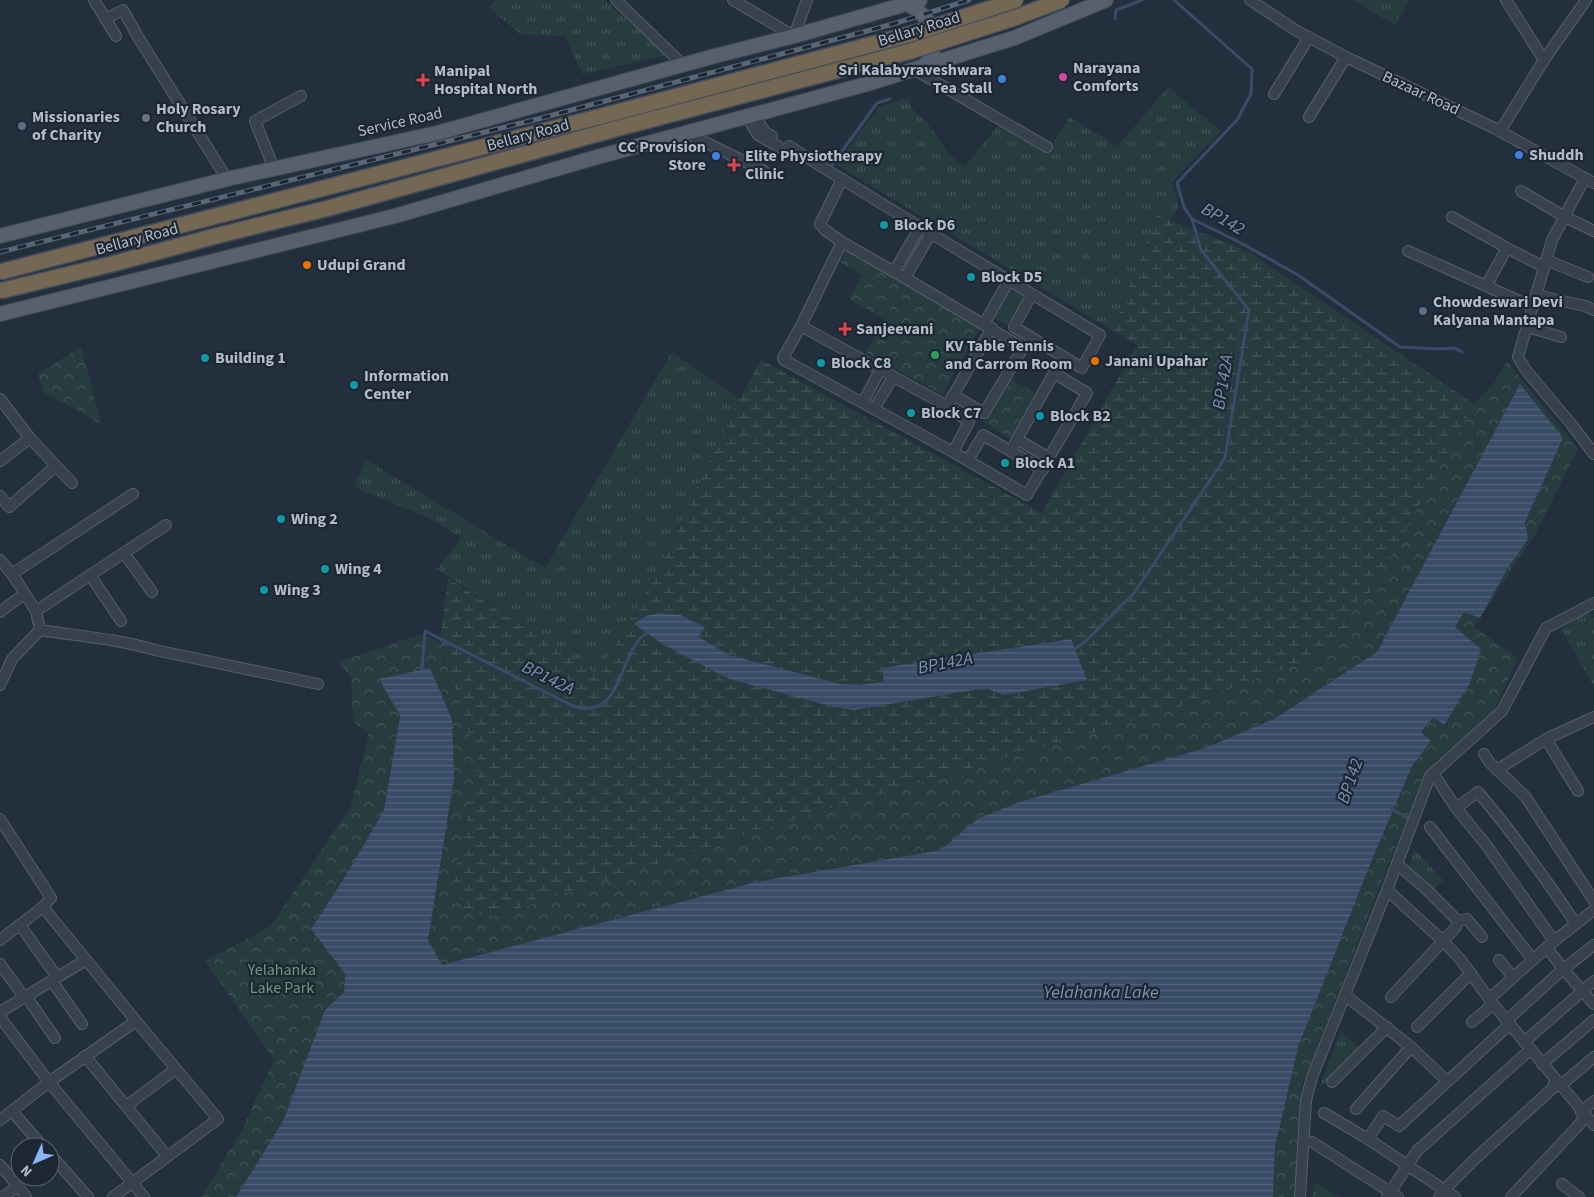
<svg xmlns="http://www.w3.org/2000/svg" width="1594" height="1197" font-family="'Source Sans 3',sans-serif">
	<style>
		.grass { fill: url(#grass-tufts) }
		.wetland { fill: url(#wetland-marsh) }
		.park { fill: url(#park-crowns) }
		.pitch { fill: #263c3f }
		.water { fill: url(#water-rules) }
		.lines { fill: none; stroke-linecap: round; stroke-linejoin: round }
		.stream { stroke: #394c67; stroke-width: 3 }
		.minor-casing { stroke: #565f6c; stroke-width: 12 }
		.major-casing { stroke: #414a57; stroke-width: 16 }
		.minor { stroke: #38414e; stroke-width: 10 }
		.major { stroke: #56606e; stroke-width: 14 }
		.rail-casing { stroke: #5a6575; stroke-width: 5 }
		.rail { stroke: #1d2633; stroke-width: 3; stroke-dasharray: 9; stroke-linecap: butt }
		.highway-bridge-casing { stroke: #434c59; stroke-width: 18; stroke-linecap: butt }
		.highway-bridge { stroke: #746855; stroke-width: 15 }
		.hotel-dot { fill: #d1479c; stroke: #1d2633; stroke-width: 2 }
		.shop-dot { fill: #3f7fe0; stroke: #1d2633; stroke-width: 2 }
		.health-dot { fill: #e0444e; stroke: #1d2633; stroke-width: 2 }
		.worship-dot { fill: #6b7280; stroke: #1d2633; stroke-width: 2 }
		.service-dot { fill: #5c6f8a; stroke: #1d2633; stroke-width: 2 }
		.culture-dot { fill: #0f9aa8; stroke: #1d2633; stroke-width: 2 }
		.food-dot { fill: #e8710a; stroke: #1d2633; stroke-width: 2 }
		.leisure-dot { fill: #2e9e5b; stroke: #1d2633; stroke-width: 2 }
		.labels { text-anchor: middle; dominant-baseline: central; stroke-width: 4.5; stroke-linejoin: round; paint-order: stroke }
		.street-label { font-size: 16px; fill: #b4bcc9; stroke: #1d2633 }
		.poi-label { font-size: 16px; font-weight: bold; fill: #b4bcc9; stroke: #1d2633; text-anchor: start }
		.park-label { font-size: 16px; fill: #6b9a76; stroke: #1d2633 }
		.water-label { font-size: 18px; font-style: italic; fill: #7c92b1; stroke: #1d2633 }
	</style>
	<defs>
		<pattern id="grass-tufts" width="24" height="20" patternUnits="userSpaceOnUse" patternTransform="scale(1.25)"><rect width="24" height="20" fill="#263c3f"/><path d="M3 7l-1-3M5 7V3M7 7l1-3M15 17l-1-3M17 17v-4M19 17l1-3" fill="none" stroke="#435659"/></pattern>
		<pattern id="wetland-marsh" width="20" height="14" patternUnits="userSpaceOnUse" patternTransform="scale(1.25)"><rect width="20" height="14" fill="#263c3f"/><path d="M1 5h8M5 5V1M11 12h8M15 12V8" fill="none" stroke="#435659"/></pattern>
		<pattern id="park-crowns" width="20" height="18" patternUnits="userSpaceOnUse" patternTransform="scale(1.25)"><rect width="20" height="18" fill="#263c3f"/><path d="M2 6a3 3 0 1 1 6 0M12 15a3 3 0 1 1 6 0" fill="none" stroke="#435659"/></pattern>
		<pattern id="water-rules" width="6" height="5" patternUnits="userSpaceOnUse" patternTransform="scale(1.25)"><rect width="6" height="5" fill="#394c67"/><path d="M0 2.5h6" fill="none" stroke="#53647b"/></pattern>
	</defs>
	<rect width="100%" height="100%" fill="#242f3e"/>
	<g class="grass">
		<path d="M496 0H605L666 55 582 74 565 36 522 35 489 8Z"/>
		<path d="M1353 0H1410L1395 25Z"/>
		<path d="M1168 87 1221 131 1172 182 1179 207 1170 220 1158 213 1112 330 836 165 878 108 909 97 912 109 928 124 948 153 964 167 1001 122 1049 150 1069 117 1118 146Z"/>
		<path d="M672 352 739 399 661 564 634 613 597 675 437 569 461 538 431 519 354 487 366 460 545 568Z"/>
		<path d="M1589 611 1594 618V683L1592 684 1561 628Z"/>
		<path d="M1415 850 1443 880 1432 891 1408 868Z"/>
		<path d="M1341 1031 1361 1049 1319 1088Z"/>
		<path d="M1314 1182 1340 1197H1312Z"/>
	</g>
	<path class="wetland" d="M1158 212 1170 220 1247 251 1474 404 1372 592C1353 601 1353 604 1353 624L1315 658 1162 713 818 812 495 916 466 914 452 881 480 767 440 642 448 578 597 674C619 637 643 601 662 562 695 495 723 425 761 360L1042 513 1137 345 1112 330Z"/>
	<g class="park">
		<path d="M846 251 904 283 884 319 849 299 862 275 840 262Z"/>
		<path d="M906 281 982 324 942 395 866 352Z"/>
		<path d="M81 347 102 426 88 416 44 393 38 374Z"/>
		<path d="M1506 363 1509 364 1578 448 1537 531 1474 627 1518 658 1494 710 1424 775 1301 1087 1294 1197H1273L1275 1147 1298 1047 1371 862 1412 766 1431 741 1421 733 1434 717 1443 725 1455 628 1463 612 1507 569 1528 539 1525 522 1563 439 1520 385 1377 652 1274 719 1205 748 1020 802 977 819 941 850 756 882 442 965 428 940 454 779 379 679 400 716 384 810 348 872 311 929 345 974 344 992 325 1010 283 1121 236 1197H201L242 1130 274 1060 205 961 270 927 351 806 369 733 353 722 351 677 338 662 421 634 440 642 480 767 452 881 466 914 495 916 818 812 1162 713 1315 658 1352 624C1353 604 1353 601 1372 592L1474 404 1495 382Z"/>
		<path d="M1009 378 1036 393 1010 438 983 422Z"/>
	</g>
	<path class="pitch" d="M1011 286 1026 295 1009 326 994 318Z"/>
	<g class="water">
		<path d="M1520 384 1563 438 1525 522 1528 539 1507 569 1480 618 1464 612 1455 627 1481 649 1470 683 1444 725 1434 717 1421 732 1431 741 1412 766 1371 862 1298 1047 1275 1147 1273 1197H236L283 1121 325 1010 344 992 345 974 311 929 348 872 384 810 400 716 379 679 430 668 452 720 454 779 428 940 442 965 756 882 941 850 977 819 1020 802 1205 748 1274 719 1377 652Z"/>
		<path d="M660 613 680 615 705 627 699 637 729 655 840 684 858 685 884 682 882 668 1071 639 1087 680 1004 695 985 688 854 710 834 707 729 679 664 645 634 624 646 616Z"/>
	</g>
	<g class="lines">
		<g class="stream">
			<path d="M1174 0 1252 69 1251 94 1237 120 1177 183 1184 207 1192 219 1241 243 1298 275 1400 347 1440 349 1455 348 1462 352"/>
			<path d="M1115 19 1116 10 1142 0"/>
			<path d="M832 165 877 103 890 99"/>
			<path d="M1072 651 1087 640 1134 593 1225 458 1249 310 1201 250 1192 219"/>
			<path d="M422 669 425 631 573 706C625 723 617 648 649 632"/>
			<path d="M1391 809 1410 819"/>
		</g>
		<defs>
			<g id="minor">
				<path d="M94 0 116 36"/>
				<path d="M616 0 683 65"/>
				<path d="M733 0 794 36 807 0"/>
				<path d="M1250 0 1297 31 1346 57 1494 128 1594 183"/>
				<path d="M105 19 123 10 138 37 227 179"/>
				<path d="M1544 60 1586 0"/>
				<path d="M915 70 1047 147"/>
				<path d="M1274 94 1309 37"/>
				<path d="M754 115 765 132 772 136"/>
				<path d="M747 117 758 135 779 147"/>
				<path d="M1309 117 1346 57"/>
				<path d="M1500 131 1544 60 1506 0"/>
				<path d="M686 133 764 171"/>
				<path d="M789 146C891 211 996 272 1100 335L1082 368 1014 327 1032 294"/>
				<path d="M274 169 255 121 301 96"/>
				<path d="M1585 178 1552 240 1518 357 1525 369 1572 425 1594 454"/>
				<path d="M1521 191 1565 217 1594 231"/>
				<path d="M1452 217 1507 248"/>
				<path d="M931 233 905 278 1023 348 984 413 953 395"/>
				<path d="M842 242 905 278"/>
				<path d="M1408 251 1533 307"/>
				<path d="M1546 260 1588 277"/>
				<path d="M894 272 920 227"/>
				<path d="M1486 286 1507 248 1544 267"/>
				<path d="M1536 295 1585 306 1594 310"/>
				<path d="M984 324 1009 280"/>
				<path d="M801 326 842 242 825 230 820 224 842 179"/>
				<path d="M1528 327 1561 337"/>
				<path d="M992 328 947 406 801 326 783 358 784 360 953 452 1027 495 1087 393 1054 373 1063 357"/>
				<path d="M0 399 30 438 72 483"/>
				<path d="M863 402 880 370"/>
				<path d="M947 406 969 422 953 452"/>
				<path d="M874 409 893 377"/>
				<path d="M1017 439 1054 373"/>
				<path d="M1014 445 1017 439 1049 458"/>
				<path d="M968 460 983 435 1043 470"/>
				<path d="M0 461 30 438"/>
				<path d="M0 496 9 507 56 466"/>
				<path d="M124 553 152 592"/>
				<path d="M0 560 12 574 36 611 40 630 12 659 0 685"/>
				<path d="M12 574 133 494"/>
				<path d="M90 575 121 621"/>
				<path d="M36 611 166 525"/>
				<path d="M0 612 24 594"/>
				<path d="M40 630C78 636 118 639 155 650L318 684"/>
				<path d="M1546 739 1578 791"/>
				<path d="M1484 754 1490 763 1525 796 1594 901"/>
				<path d="M1497 770 1546 739 1594 717"/>
				<path d="M1437 779 1456 808 1487 846 1554 941"/>
				<path d="M1456 808 1478 792C1514 834 1545 878 1576 924"/>
				<path d="M0 819 51 898 43 907"/>
				<path d="M1430 827 1533 960"/>
				<path d="M1397 864 1426 889 1458 921"/>
				<path d="M1387 890 1443 941 1460 959 1493 1004 1594 1125"/>
				<path d="M20 925 57 977"/>
				<path d="M0 940 43 907 136 1021"/>
				<path d="M1547 948 1564 970 1594 1004"/>
				<path d="M1499 960 1513 977"/>
				<path d="M0 964 24 997"/>
				<path d="M52 981 82 1024"/>
				<path d="M1345 995 1411 1047 1447 1081"/>
				<path d="M26 996 55 1038"/>
				<path d="M1391 997 1456 927 1458 921 1467 919 1482 937"/>
				<path d="M1489 999 1554 941 1594 910"/>
				<path d="M0 1012 86 960"/>
				<path d="M0 1017 49 1082 144 1197"/>
				<path d="M1506 1021 1561 971 1594 945"/>
				<path d="M1472 1022 1493 1004"/>
				<path d="M1417 1027 1471 973"/>
				<path d="M1524 1042 1594 981"/>
				<path d="M85 1056 167 1156"/>
				<path d="M1542 1064 1594 1020"/>
				<path d="M1332 1082 1387 1027"/>
				<path d="M1560 1086 1594 1057"/>
				<path d="M126 1106 176 1069"/>
				<path d="M1356 1109 1411 1047"/>
				<path d="M12 1111 43 1147"/>
				<path d="M1581 1112 1594 1101"/>
				<path d="M1324 1113 1368 1139 1455 1197"/>
				<path d="M0 1120 49 1082 136 1021 218 1119 113 1197"/>
				<path d="M1368 1139 1383 1116 1399 1126 1510 1024"/>
				<path d="M1312 1142 1398 1197"/>
				<path d="M50 1154 88 1197"/>
				<path d="M0 1165 18 1186"/>
				<path d="M1562 1184 1579 1197"/>
				<path d="M3 1197 18 1186 26 1197"/>
				<path d="M1300 1197 1306 1100 1312 1077 1387 890 1430 776 1502 711 1546 628 1594 603"/>
				<path d="M1387 1197 1417 1151 1530 1050"/>
				<path d="M1439 1197 1445 1189 1477 1157 1553 1088 1555 1080"/>
				<path d="M1511 1197 1576 1128 1582 1121 1584 1115"/>
			</g>
			<g id="major">
				<path d="M907 4C934 18 944 43 923 68"/>
				<path d="M0 236 227 179 437 133 711 57 794 36 920 0"/>
				<path d="M0 314 395 216 597 157 867 84 1014 38 1106 0"/>
			</g>
		</defs>
		<use href="#minor" class="minor-casing"/>
		<use href="#major" class="major-casing"/>
		<use href="#minor" class="minor"/>
		<use href="#major" class="major"/>
		<defs>
			<path id="rail" d="M0 252 538 119 893 24 969 0"/>
		</defs>
		<use href="#rail" class="rail-casing"/>
		<use href="#rail" class="rail"/>
		<defs>
			<g id="highway-bridge">
				<path d="M0 272 602 116 836 54 918 32 1016 0"/>
				<path d="M0 291 112 264 212 237 329 208 615 129 911 51 1011 19 1062 0"/>
			</g>
		</defs>
		<use href="#highway-bridge" class="highway-bridge-casing"/>
		<use href="#highway-bridge" class="highway-bridge"/>
	</g>
	<circle class="hotel-dot" cx="1063" cy="77" r="5"/>
	<g class="shop-dot">
		<circle cx="1002" cy="79" r="5"/>
		<circle cx="1519" cy="155" r="5"/>
		<circle cx="716" cy="156" r="5"/>
	</g>
	<g class="health-dot">
		<path d="M420.5 72.5h5v5h5v5h-5v5h-5v-5h-5v-5h5z"/>
		<path d="M731.5 157.5h5v5h5v5h-5v5h-5v-5h-5v-5h5z"/>
		<path d="M842.5 321.5h5v5h5v5h-5v5h-5v-5h-5v-5h5z"/>
	</g>
	<circle class="worship-dot" cx="146" cy="118" r="5"/>
	<g class="service-dot">
		<circle cx="22" cy="126" r="5"/>
		<circle cx="1423" cy="311" r="5"/>
	</g>
	<g class="culture-dot">
		<circle cx="884" cy="225" r="5"/>
		<circle cx="971" cy="277" r="5"/>
		<circle cx="205" cy="358" r="5"/>
		<circle cx="821" cy="363" r="5"/>
		<circle cx="354" cy="385" r="5"/>
		<circle cx="911" cy="413" r="5"/>
		<circle cx="1040" cy="416" r="5"/>
		<circle cx="1005" cy="463" r="5"/>
		<circle cx="281" cy="519" r="5"/>
		<circle cx="325" cy="569" r="5"/>
		<circle cx="264" cy="590" r="5"/>
	</g>
	<g class="food-dot">
		<circle cx="307" cy="265" r="5"/>
		<circle cx="1095" cy="361" r="5"/>
	</g>
	<circle class="leisure-dot" cx="935" cy="355" r="5"/>
	<g class="labels">
		<g class="street-label">
			<text transform="translate(919 29) rotate(-17)">Bellary Road</text>
			<text transform="translate(1421 93) rotate(25)">Bazaar Road</text>
			<text transform="translate(400 122) rotate(-13)">Service Road</text>
			<text transform="translate(528 135) rotate(-15)">Bellary Road</text>
			<text transform="translate(137 239) rotate(-15)">Bellary Road</text>
		</g>
		<g class="poi-label">
			<text x="1073" y="68">Narayana<tspan x="1073" dy="18">Comforts</tspan></text>
			<text x="992" y="70" text-anchor="end">Sri Kalabyraveshwara<tspan x="992" dy="18">Tea Stall</tspan></text>
			<text x="434" y="71">Manipal<tspan x="434" dy="18">Hospital North</tspan></text>
			<text x="156" y="109">Holy Rosary<tspan x="156" dy="18">Church</tspan></text>
			<text x="32" y="117">Missionaries<tspan x="32" dy="18">of Charity</tspan></text>
			<text x="706" y="147" text-anchor="end">CC Provision<tspan x="706" dy="18">Store</tspan></text>
			<text x="1529" y="155">Shuddh</text>
			<text x="745" y="156">Elite Physiotherapy<tspan x="745" dy="18">Clinic</tspan></text>
			<text x="894" y="225">Block D6</text>
			<text x="317" y="265">Udupi Grand</text>
			<text x="981" y="277">Block D5</text>
			<text x="1433" y="302">Chowdeswari Devi<tspan x="1433" dy="18">Kalyana Mantapa</tspan></text>
			<text x="856" y="329">Sanjeevani</text>
			<text x="945" y="346">KV Table Tennis<tspan x="945" dy="18">and Carrom Room</tspan></text>
			<text x="215" y="358">Building 1</text>
			<text x="1105" y="361">Janani Upahar</text>
			<text x="831" y="363">Block C8</text>
			<text x="364" y="376">Information<tspan x="364" dy="18">Center</tspan></text>
			<text x="921" y="413">Block C7</text>
			<text x="1050" y="416">Block B2</text>
			<text x="1015" y="463">Block A1</text>
			<text x="291" y="519">Wing 2</text>
			<text x="335" y="569">Wing 4</text>
			<text x="274" y="590">Wing 3</text>
		</g>
		<g class="park-label">
			<text x="282" y="970">Yelahanka<tspan x="282" dy="18">Lake Park</tspan></text>
		</g>
		<g class="water-label">
			<text transform="translate(1223 219) rotate(30)">BP142</text>
			<text transform="translate(1223 382) rotate(-81)">BP142A</text>
			<text transform="translate(945 663) rotate(-11)">BP142A</text>
			<text transform="translate(548 678) rotate(26)">BP142A</text>
			<text transform="translate(1350 781) rotate(-71)">BP142</text>
			<text x="1101" y="992">Yelahanka Lake</text>
		</g>
	</g>
	<g transform="translate(35 1162) rotate(225)"><circle r="24" fill="#1d2633" stroke="#59626f"/>
	<path d="M0-4L9 19L0 12L-9 19Z" fill="#8ab4f8"/>
	<text y="-8" font-size="14" font-weight="bold" text-anchor="middle" fill="#b4bcc9">N</text>
	</g>
</svg>
